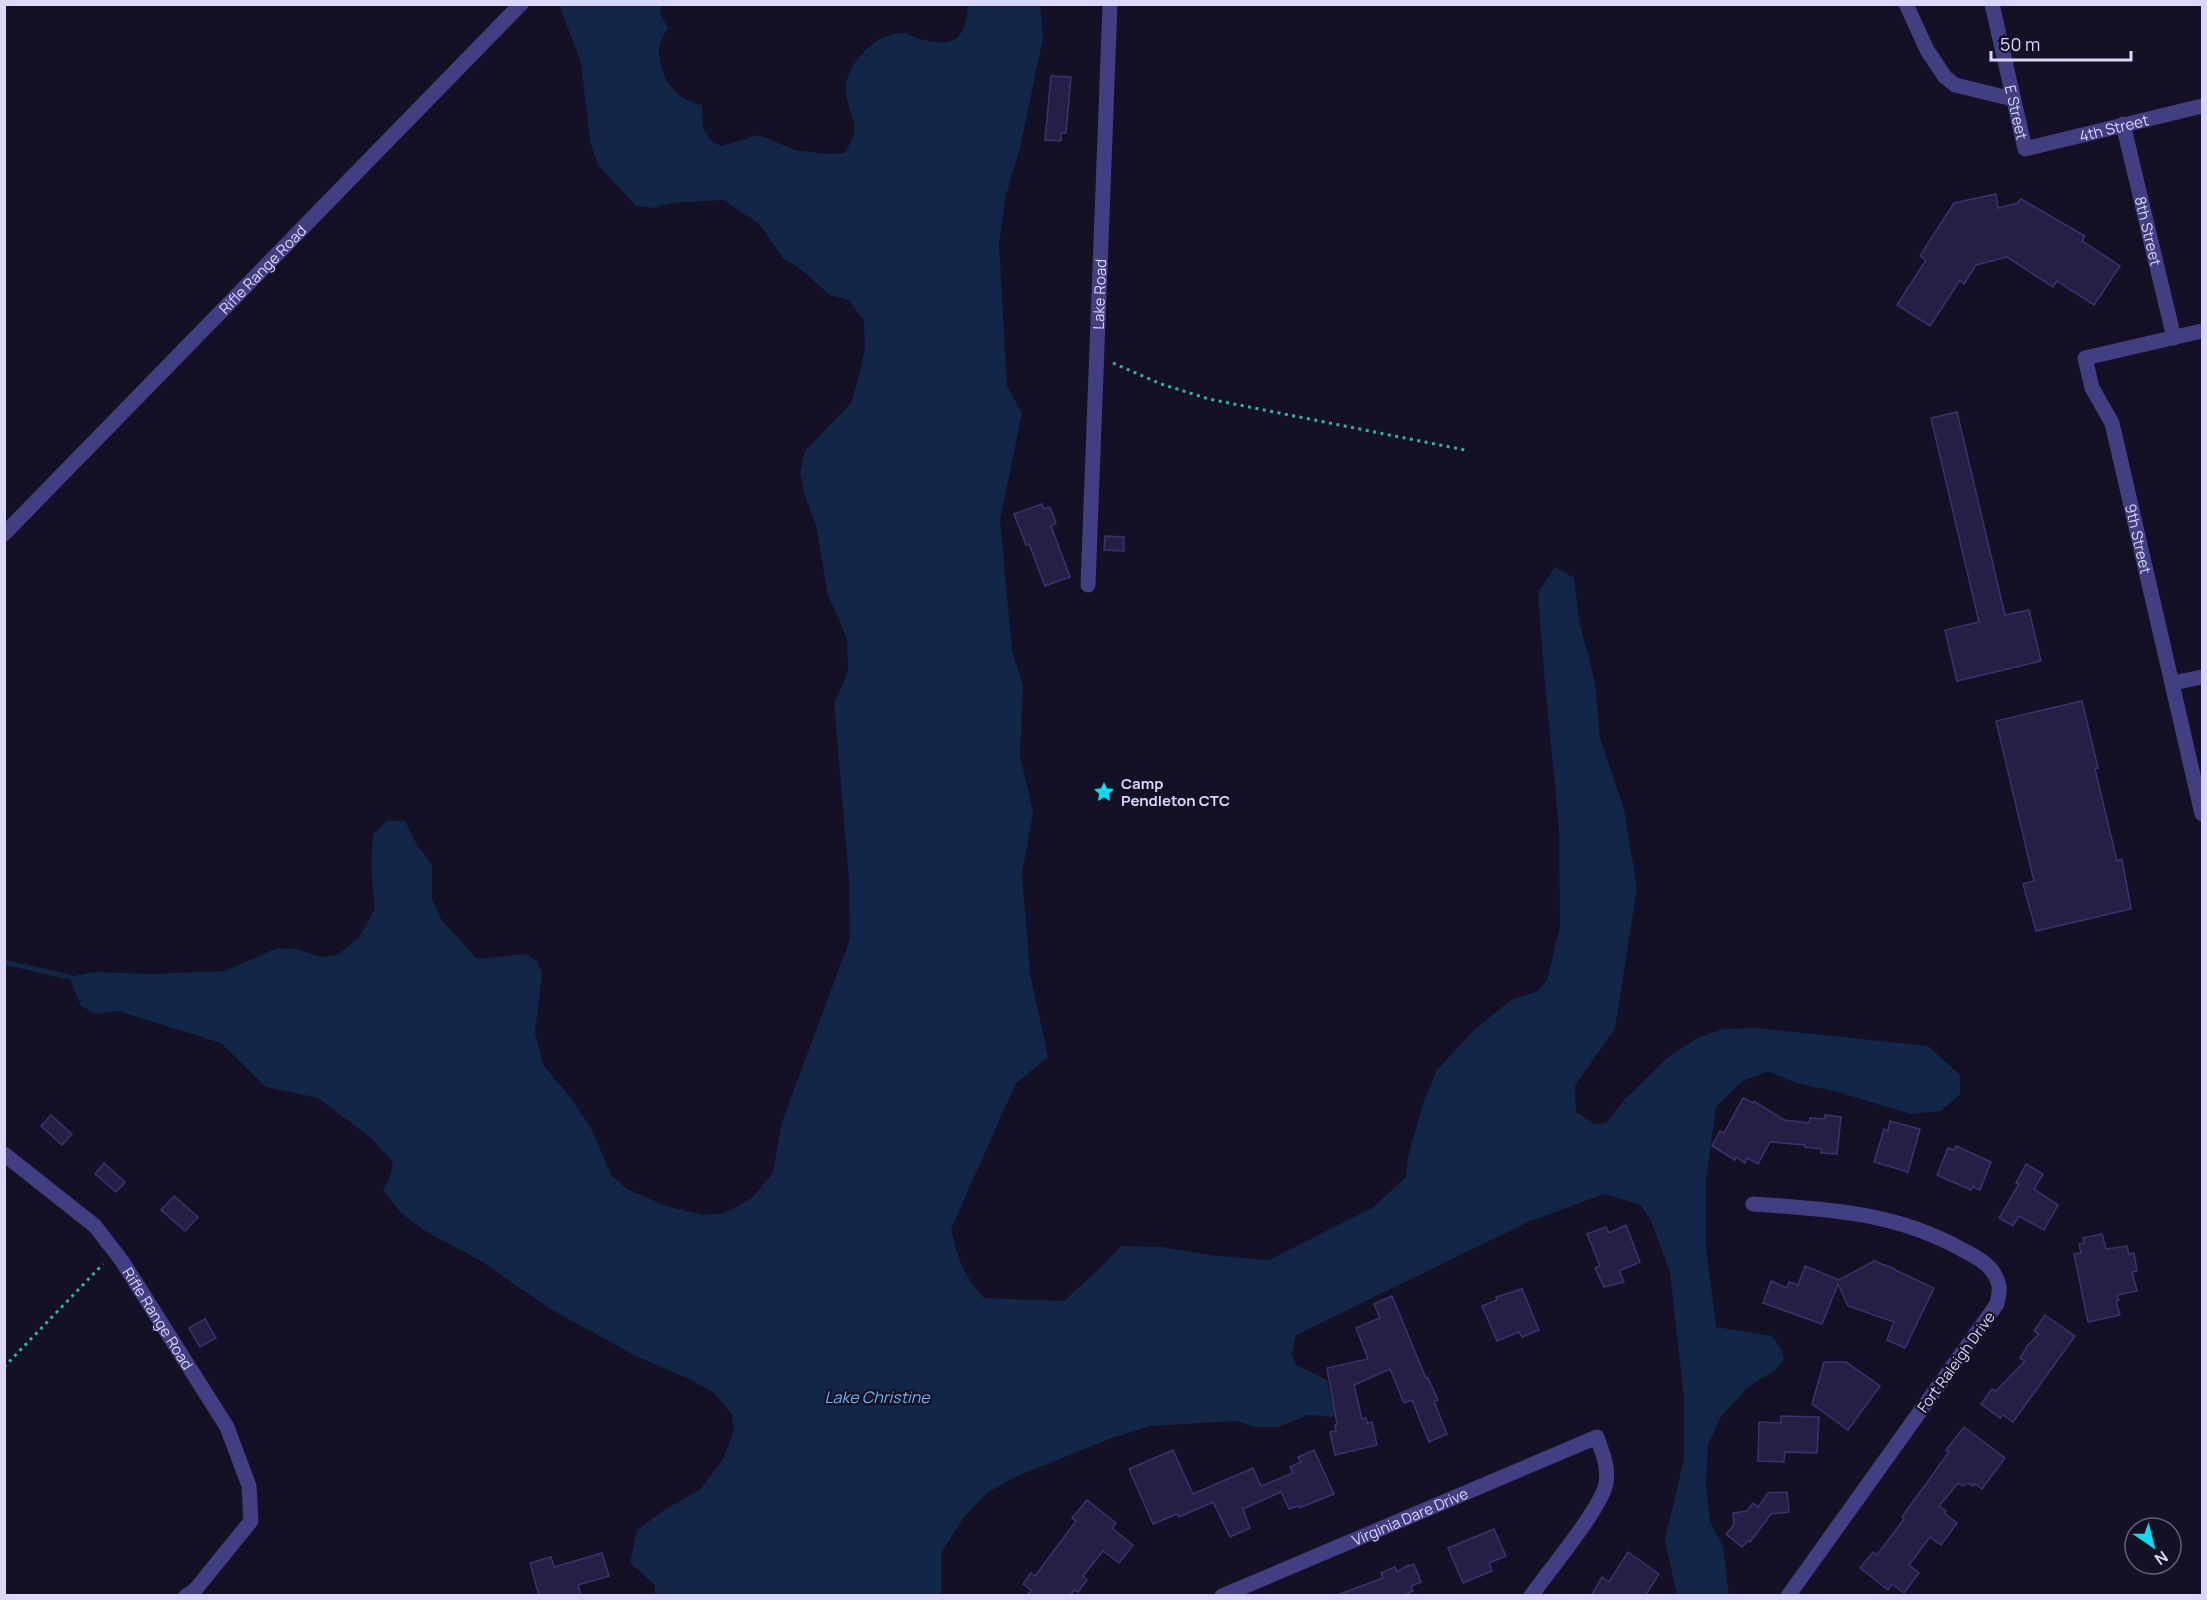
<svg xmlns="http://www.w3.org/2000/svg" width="2207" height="1600" font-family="Manrope,sans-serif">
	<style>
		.water { fill: #122648 }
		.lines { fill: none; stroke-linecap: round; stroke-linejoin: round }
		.stream { stroke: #122648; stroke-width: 5 }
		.building { fill: #261e45; stroke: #3e316f; stroke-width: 1.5 }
		.path { stroke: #37b0a9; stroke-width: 3; stroke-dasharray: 3 4.5; stroke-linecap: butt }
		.minor { stroke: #413f81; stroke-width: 15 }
		.labels { text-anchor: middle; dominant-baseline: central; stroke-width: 4.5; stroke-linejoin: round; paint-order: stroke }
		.street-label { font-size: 15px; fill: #dbd7fc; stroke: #141025 }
		.poi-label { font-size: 15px; font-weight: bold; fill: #dbd7fc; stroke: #141025; text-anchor: start }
		.water-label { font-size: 16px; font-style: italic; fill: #6cb5f6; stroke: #141025 }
	</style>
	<rect width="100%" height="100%" fill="#141025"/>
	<path class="water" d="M559 5H662L660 15 668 27C665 33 659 42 659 49 659 77 675 100 702 105L703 128 711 141 721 146 759 135 795 150 827 154 844 153C866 123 846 116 846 88 846 69 863 50 878 40 884 37 898 32 905 33 909 34 913 37 917 38 954 49 965 41 968 5H1040L1043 38 1020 148 1006 195 999 243 1007 386 1022 413 1000 520 1012 651 1023 686 1020 756 1033 812 1022 874 1030 974 1048 1057 1016 1083 951 1229C958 1259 963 1275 984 1298L1064 1301 1100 1268 1121 1246 1161 1247 1217 1256 1269 1260 1372 1208 1406 1177 1408 1157 1423 1103 1437 1070 1475 1029 1511 1000 1538 991 1547 980 1560 927 1559 827 1545 685 1538 592 1555 567 1574 578 1579 620 1595 683 1600 738 1624 809 1637 888 1615 1028 1575 1086 1576 1112 1595 1124 1606 1123 1625 1099 1667 1058 1699 1037 1724 1029 1757 1028 1928 1046 1960 1075V1094L1941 1111 1911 1114 1834 1091 1796 1083 1768 1071 1741 1082 1716 1107 1706 1181V1248L1716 1327 1772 1336 1782 1351 1784 1360 1775 1370 1748 1387 1720 1418 1708 1445 1706 1484 1710 1522 1723 1546 1729 1595H1677L1665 1540 1684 1459V1397L1670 1272 1651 1221 1641 1205 1604 1194 1528 1222 1296 1335 1292 1354 1296 1365 1327 1380 1335 1417 1308 1415 1278 1427H1255L1237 1421 1150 1426 1109 1439 1013 1478 987 1493 964 1517 941 1553V1595H655V1585L630 1563 637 1530 664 1510 701 1489 723 1459 734 1431 732 1414 713 1392 689 1379 636 1356 552 1310 481 1261 427 1232 401 1213 383 1190 390 1177 393 1162 371 1138 318 1098 266 1087 221 1043 118 1011 96 1014 81 1006 69 977 93 972 152 974 225 971 277 948 295 949 322 957 339 954 359 937 375 909 371 866 373 834 387 821H405L416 843 432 865V900L441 919 477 959 525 954 537 961 542 973 535 1032 543 1065 571 1098 593 1132 611 1175 627 1189 666 1206 703 1215 725 1213 752 1198 773 1173 782 1122 850 939 849 879 834 703 848 672 847 639 828 595 816 525 805 496 800 472 805 451 851 403 859 376 865 348 864 321 849 300 830 295 798 267 783 258 759 224 723 200 671 203 652 208 636 206 598 165 590 141 581 62Z"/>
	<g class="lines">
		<path class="stream" d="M4 962 69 977"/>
	</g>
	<g class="building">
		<path d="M1051 76 1071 77 1066 133H1061V141L1045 140Z"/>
		<path d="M1996 194 1998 208 2018 203 2021 199 2085 236 2082 241 2120 266 2094 305 2057 281 2053 287 2007 257 1976 265 1964 284 1960 280 1930 326 1897 305 1926 260 1920 256 1954 203Z"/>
		<path d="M1957 412 2005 615 2029 610 2041 661 1957 681 1945 630 1979 622 1931 418Z"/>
		<path d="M1042 504 1044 509 1050 507 1056 523 1051 526 1070 577 1045 586 1029 544 1026 545 1014 514Z"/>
		<path d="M1105 536 1124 537V551L1104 550Z"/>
		<path d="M2082 701 2098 768 2095 769 2117 861 2122 859 2131 909 2036 931 2023 884 2034 881 1996 721Z"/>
		<path d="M1743 1098 1753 1103 1754 1101 1784 1120 1809 1123 1810 1118 1825 1119V1115L1841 1117 1837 1154 1821 1153 1822 1149 1805 1147V1145L1770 1142 1758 1164 1747 1158 1745 1163 1736 1157 1735 1160 1712 1146 1720 1131 1724 1133Z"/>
		<path d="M51 1115 72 1134 62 1145 41 1126Z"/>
		<path d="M1890 1121 1920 1129 1908 1172 1874 1162 1884 1129 1888 1131Z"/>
		<path d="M1956 1146 1991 1162 1980 1190 1973 1187 1971 1190 1937 1175 1948 1148 1954 1150Z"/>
		<path d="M104 1163 125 1182 116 1192 95 1174Z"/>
		<path d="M2026 1164 2043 1174 2034 1189 2058 1205 2044 1230 2019 1216 2013 1226 1999 1218 2019 1184 2016 1183Z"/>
		<path d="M174 1196 198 1217 185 1231 161 1210Z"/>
		<path d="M1626 1225 1640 1262 1619 1271 1624 1282 1604 1287 1595 1268 1600 1266 1587 1234 1606 1227 1609 1233Z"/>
		<path d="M2102 1234 2106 1249 2127 1246 2129 1254 2134 1253 2137 1271 2132 1272 2137 1291 2117 1295 2119 1300 2116 1301 2120 1315 2088 1322 2074 1254 2081 1253 2079 1244 2084 1243 2083 1238Z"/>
		<path d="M1874 1261 1895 1269V1270L1934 1288 1905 1348 1887 1340 1894 1322 1848 1306 1838 1284 1822 1324 1763 1303 1771 1281 1787 1288 1789 1282 1798 1285 1805 1266 1839 1280Z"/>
		<path d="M1522 1289 1539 1330 1522 1337 1519 1332 1497 1341 1482 1306 1497 1300 1496 1297Z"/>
		<path d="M1392 1296 1426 1378H1428L1438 1400 1434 1401 1447 1434 1429 1442 1412 1400 1404 1403 1390 1369 1354 1385 1362 1419 1366 1418 1367 1423 1372 1422 1377 1445 1335 1455 1330 1432 1336 1431 1335 1425 1337 1424 1327 1368 1368 1359 1356 1328 1380 1318 1374 1304Z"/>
		<path d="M2045 1315 2075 1336 2013 1422 2003 1415 2000 1418 1981 1404 1992 1389 1996 1391 2025 1361 2020 1358 2028 1345 2039 1334 2034 1331Z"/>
		<path d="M205 1319 216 1338 200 1347 189 1328Z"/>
		<path d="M1824 1362H1846L1880 1386 1848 1430 1812 1404Z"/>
		<path d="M1781 1416 1819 1417 1817 1453 1785 1452 1784 1462 1758 1461 1759 1422 1781 1423Z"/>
		<path d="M1964 1427 2005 1458 1982 1489 1975 1484 1973 1486 1968 1483 1963 1486 1958 1483 1939 1506 1946 1511 1944 1513 1957 1523 1941 1545 1930 1537 1909 1565 1919 1573 1904 1593 1892 1584 1888 1590 1860 1568 1873 1552 1877 1555 1904 1519 1902 1517 1949 1452 1946 1450Z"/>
		<path d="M1173 1450 1193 1494 1253 1468 1261 1486 1293 1473 1290 1467 1301 1462 1298 1457 1314 1450 1334 1494 1299 1508 1298 1506 1289 1509 1281 1492 1243 1509 1250 1528 1230 1537 1213 1502 1179 1517 1177 1514 1153 1524 1129 1469Z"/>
		<path d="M1787 1492 1789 1512 1771 1514 1750 1542 1748 1541 1742 1547 1726 1534 1734 1525 1733 1513 1747 1511 1753 1503 1758 1507 1768 1493Z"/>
		<path d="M1087 1500 1116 1523 1112 1528 1133 1545 1119 1563 1103 1551 1083 1576 1087 1580 1078 1592 1074 1590 1070 1596H1027L1031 1590 1023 1584 1031 1573 1035 1576 1076 1521 1072 1518Z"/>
		<path d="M1494 1529 1506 1556 1489 1563 1492 1571 1463 1583 1448 1548Z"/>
		<path d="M1628 1552 1659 1574 1645 1596H1591L1602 1577 1609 1582Z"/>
		<path d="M602 1553 609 1576 578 1585 581 1596H539L530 1563 551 1557 554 1567Z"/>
		<path d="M1414 1564 1421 1582 1411 1586 1413 1591 1403 1596H1340V1594L1383 1578 1381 1573 1395 1567 1397 1572 1409 1565 1410 1566Z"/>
	</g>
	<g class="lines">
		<g class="path">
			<path d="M1113 363 1161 384 1209 399 1465 450"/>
			<path d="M4 1367 103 1264"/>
		</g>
		<g class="minor">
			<path d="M1906 4 1927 50 1945 77 1955 85 2013 99"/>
			<path id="s1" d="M1992 4 2025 149 2202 106"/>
			<path id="s2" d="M2123 124 2174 338"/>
			<path id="s3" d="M2202 331 2085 358 2092 388 2112 423 2202 814"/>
			<path id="s4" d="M4 534 521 4"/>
			<path id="s5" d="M1088 585 1110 4"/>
			<path d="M2173 683 2202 677"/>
			<path id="s6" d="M4 1154 95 1226 122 1261 227 1427 249 1486 251 1521 195 1590 186 1596"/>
			<path d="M1753 1204C1827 1209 1895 1212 1961 1249 1977 1257 1995 1266 1999 1286 2000 1291 1998 1299 1997 1304L1788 1596"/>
			<path id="s7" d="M1222 1596 1597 1437C1602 1452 1609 1467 1606 1483 1603 1506 1547 1573 1531 1596"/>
		</g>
	</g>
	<defs>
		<symbol id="sight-bare" viewBox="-9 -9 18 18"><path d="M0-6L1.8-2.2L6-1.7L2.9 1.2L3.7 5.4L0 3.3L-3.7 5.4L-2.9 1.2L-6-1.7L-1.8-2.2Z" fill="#10d9f0" stroke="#141025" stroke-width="2.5" paint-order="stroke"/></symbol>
	</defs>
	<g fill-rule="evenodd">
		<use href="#sight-bare" x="1089" y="777" width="30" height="30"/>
	</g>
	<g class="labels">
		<g class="street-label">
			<text stroke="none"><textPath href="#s1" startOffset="111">E Street</textPath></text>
			<text stroke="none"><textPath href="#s1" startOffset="240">4th Street</textPath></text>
			<text stroke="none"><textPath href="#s2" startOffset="110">8th Street</textPath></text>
			<text stroke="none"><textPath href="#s4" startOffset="370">Rifle Range Road</textPath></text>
			<text stroke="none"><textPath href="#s5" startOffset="291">Lake Road</textPath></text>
			<text stroke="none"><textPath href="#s3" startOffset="310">9th Street</textPath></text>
			<text stroke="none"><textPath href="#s6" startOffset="228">Rifle Range Road</textPath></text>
			<text transform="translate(1956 1362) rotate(-54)">Fort Raleigh Drive</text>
			<text stroke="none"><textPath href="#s7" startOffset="204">Virginia Dare Drive</textPath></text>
		</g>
		<g class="poi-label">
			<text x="1121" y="783">Camp<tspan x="1121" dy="17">Pendleton CTC</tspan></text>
		</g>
		<g class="water-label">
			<text x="877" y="1397">Lake Christine</text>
		</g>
	</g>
	<rect width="2207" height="1600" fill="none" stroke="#dbd7fc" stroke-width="12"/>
	<g transform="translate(2153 1546) rotate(145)"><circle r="28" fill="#141025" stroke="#64607b" stroke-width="1.5"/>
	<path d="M0-4.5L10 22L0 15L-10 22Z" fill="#10d9f0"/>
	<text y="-9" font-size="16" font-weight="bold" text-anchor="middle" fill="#dbd7fc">N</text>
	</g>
	<path d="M1991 51v9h140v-9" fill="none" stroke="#dbd7fc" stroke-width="3"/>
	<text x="2000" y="51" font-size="18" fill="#dbd7fc" stroke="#141025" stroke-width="4.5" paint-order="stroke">50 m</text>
</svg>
